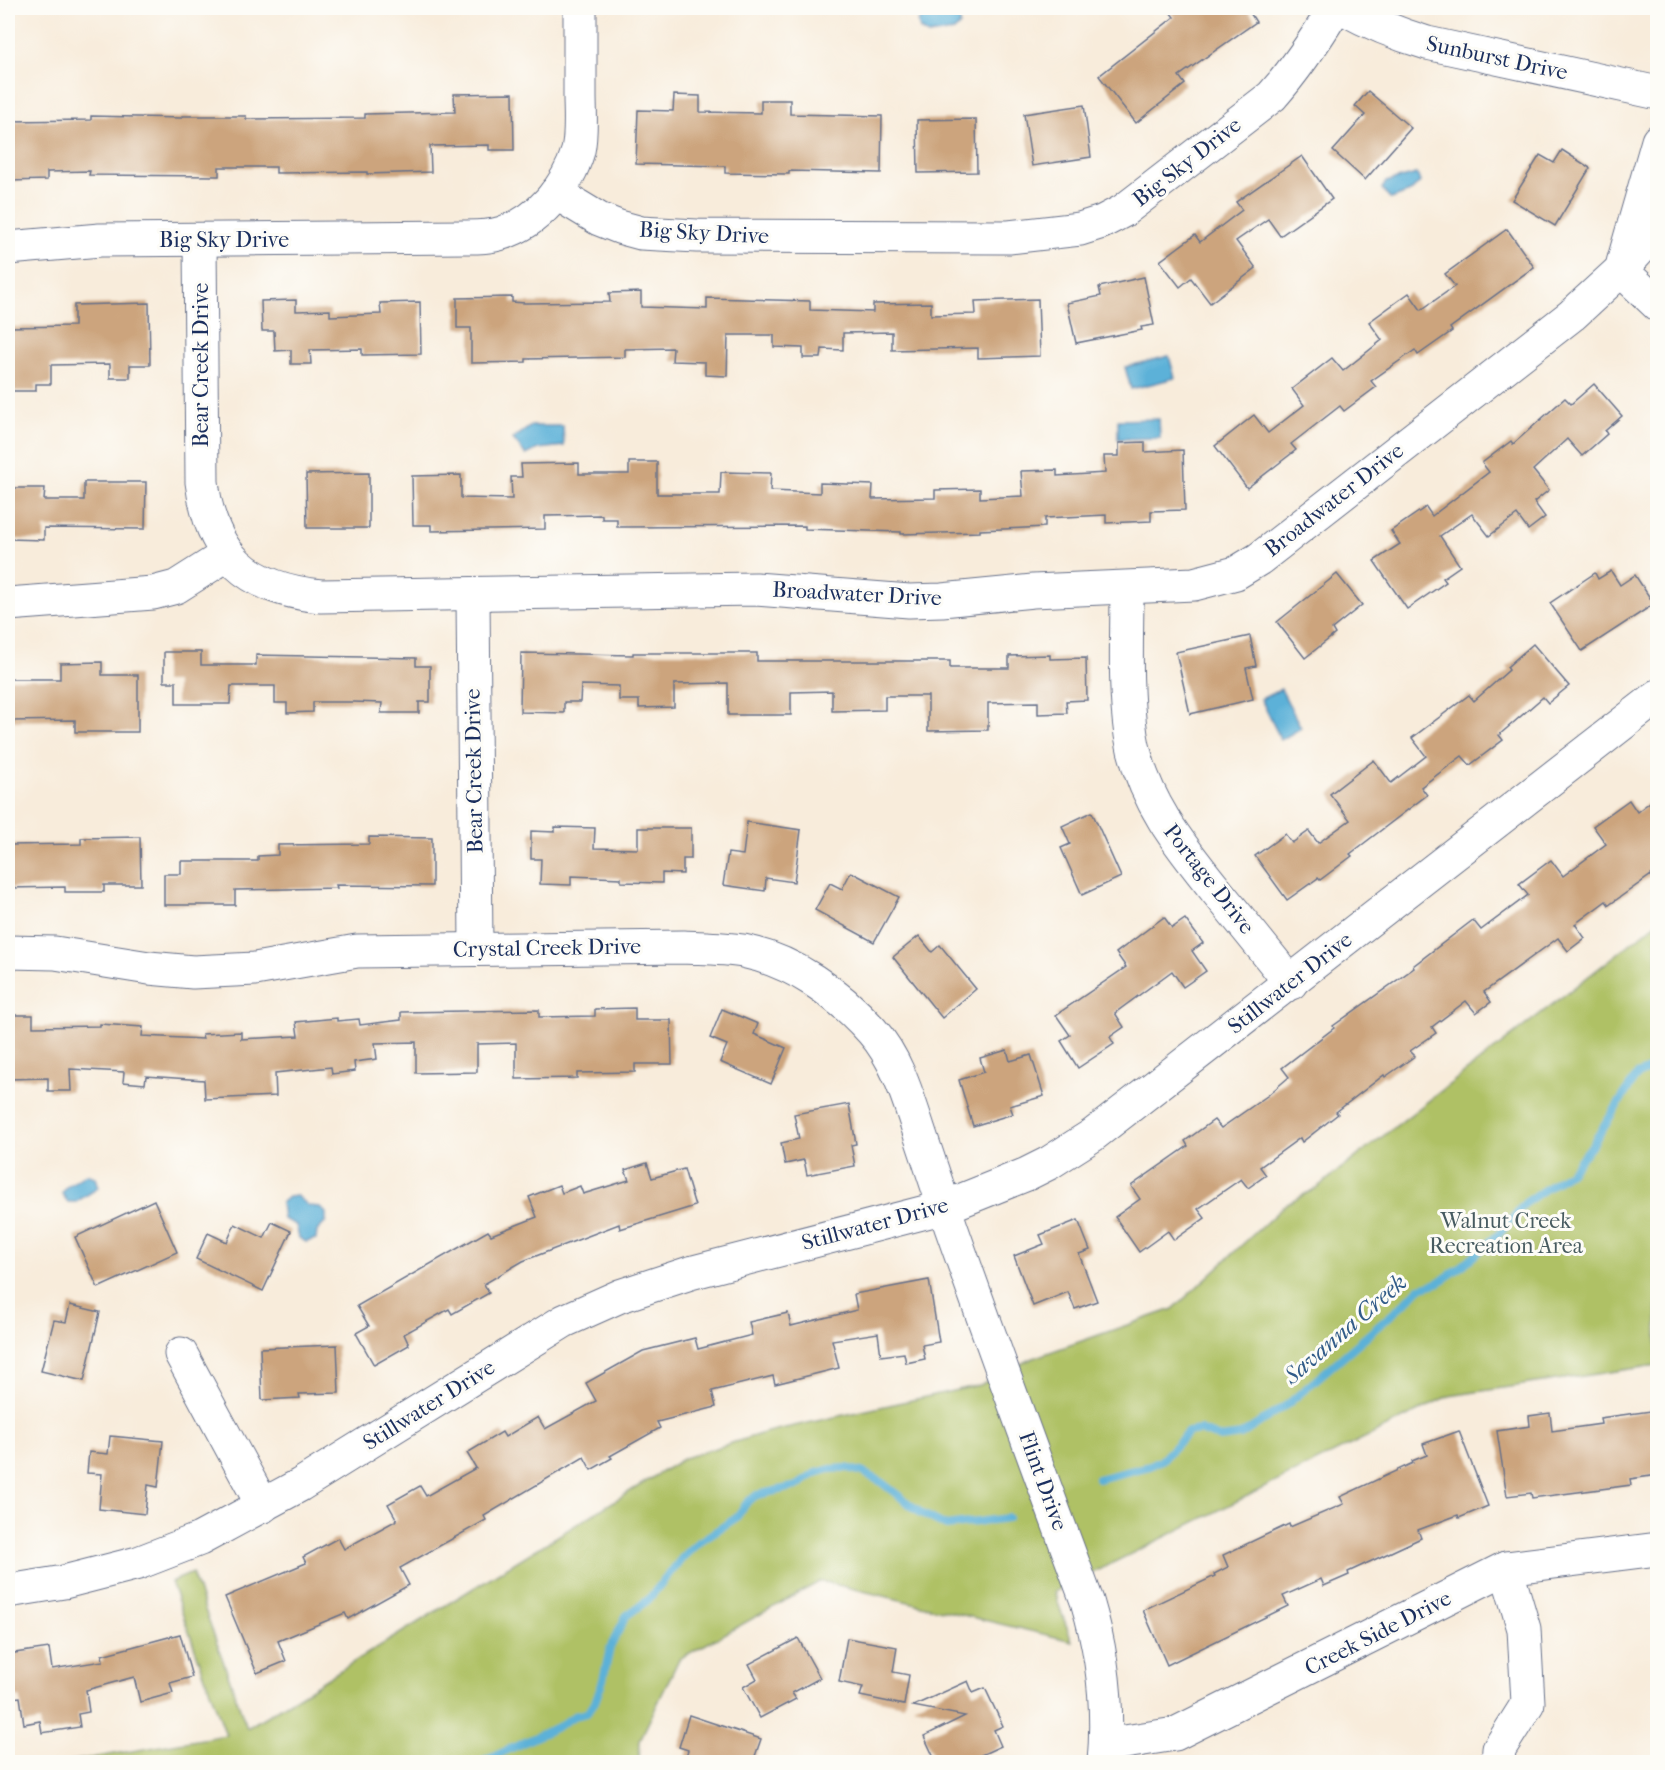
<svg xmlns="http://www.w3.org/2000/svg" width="1665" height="1770" font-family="'IM FELL French Canon',serif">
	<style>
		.green { fill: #afc165; stroke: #657862; stroke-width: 1.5 }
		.water { fill: #5cb1d8; stroke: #3c709b; stroke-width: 1.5 }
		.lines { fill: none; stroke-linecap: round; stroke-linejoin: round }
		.stream { stroke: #5cb1d8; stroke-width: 8 }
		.building { fill: #cca47d }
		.minor-casing { stroke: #68718a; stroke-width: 35 }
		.minor { stroke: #fff; stroke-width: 33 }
		.labels { text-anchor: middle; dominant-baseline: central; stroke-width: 6; stroke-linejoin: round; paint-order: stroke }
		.street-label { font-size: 22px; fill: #1b2f5e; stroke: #fdfcf7 }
		.park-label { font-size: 22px; fill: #475b60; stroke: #fdfcf7 }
		.water-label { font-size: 24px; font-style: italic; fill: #325c89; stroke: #fdfcf7 }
	</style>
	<rect width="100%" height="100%" fill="#fdfcf7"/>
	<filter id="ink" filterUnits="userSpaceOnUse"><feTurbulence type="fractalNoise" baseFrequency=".0167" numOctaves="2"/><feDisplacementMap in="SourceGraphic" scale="12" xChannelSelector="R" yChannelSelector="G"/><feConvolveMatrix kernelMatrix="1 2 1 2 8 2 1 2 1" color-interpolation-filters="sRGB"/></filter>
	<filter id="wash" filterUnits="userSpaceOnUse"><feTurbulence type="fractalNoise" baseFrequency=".008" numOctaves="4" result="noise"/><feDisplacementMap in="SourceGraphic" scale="24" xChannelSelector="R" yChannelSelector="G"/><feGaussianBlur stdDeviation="1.35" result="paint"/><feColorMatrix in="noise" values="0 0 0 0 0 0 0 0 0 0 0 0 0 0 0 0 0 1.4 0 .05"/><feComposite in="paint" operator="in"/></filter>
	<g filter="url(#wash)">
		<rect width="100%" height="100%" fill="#f8ecdb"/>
		<path class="green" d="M1657 923V1365L1449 1396 1054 1592 1072 1641 821 1581 679 1659 640 1740 639 1762H68L226 1735 171 1582 192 1573 247 1728 684 1458 767 1432 980 1385 1033 1358 1173 1309 1287 1203 1315 1189Z"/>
		<g class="water">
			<path d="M952 11 960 16V25L954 31 928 35 920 30 918 22 923 14Z"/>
			<path d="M1417 174 1420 182 1410 192 1391 199 1382 189 1386 182Z"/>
			<path d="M1169 356 1175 378 1131 389 1125 367Z"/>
			<path d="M1159 419 1160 438 1118 439V420Z"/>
			<path d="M531 426H563L564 446 538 449 526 455 513 439Z"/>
			<path d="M1281 689 1301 728 1281 740 1261 699Z"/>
			<path d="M86 1174 95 1177 98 1188 76 1202H68L62 1194 65 1188Z"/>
			<path d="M297 1196 309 1206 320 1207 326 1213V1222L317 1231 316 1239 306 1242 299 1238 296 1225 283 1219 281 1203 288 1197Z"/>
		</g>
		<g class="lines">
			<g class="stream">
				<path d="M1098 1479 1150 1466 1162 1460 1188 1432 1200 1430 1220 1438 1241 1435 1288 1404 1405 1303 1419 1288 1438 1283 1461 1267 1500 1233 1525 1203 1570 1172 1590 1148 1637 1075 1658 1066"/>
				<path d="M482 1762 557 1727 574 1716 587 1713 595 1702 603 1680 610 1648 626 1616 648 1600 682 1558 699 1542 736 1518 748 1501 757 1495 797 1486 816 1473 830 1469 847 1468 862 1472 881 1482 921 1513 946 1526 1008 1518"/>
			</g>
		</g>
		<g id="blocks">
			<g class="building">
				<path d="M1167 8H1247L1256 22 1179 76 1185 84 1136 123 1099 76 1174 17Z"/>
				<path d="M1368 91 1411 128 1365 180 1333 151 1365 115 1355 106Z"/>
				<path d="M513 93 514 150H489V145L430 146 431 172 367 174V172L276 173V167H219V176L89 175 90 171 47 172V180L8 181V121L91 120V116L182 118V116H246V119L365 118V114L455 112 454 94Z"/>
				<path d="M674 95 700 96V112L761 113V100H790V114L882 116 881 173 789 171V174L725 173V166L636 164 638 110 673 111Z"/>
				<path d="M1084 105 1091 157 1032 166 1024 114Z"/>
				<path d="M976 119 977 172 918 173 917 120Z"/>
				<path d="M1562 150 1590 168 1555 226 1512 200 1540 155 1554 163Z"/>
				<path d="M1302 156 1332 199 1280 236 1268 219 1236 241 1256 268 1210 303 1191 278 1180 287 1160 261 1195 235 1200 242 1242 210 1236 202Z"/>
				<path d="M1507 229 1534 267 1450 328 1452 331 1418 355 1415 350 1371 381 1376 387 1344 411 1340 406 1291 444 1296 450 1247 488 1215 446 1254 415 1268 433 1304 405 1292 389 1332 358 1343 371 1382 340 1369 322 1409 293 1421 310 1455 286 1445 274Z"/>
				<path d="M1144 277 1154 325 1141 327 1142 330 1076 343 1067 303 1101 296 1099 287Z"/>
				<path d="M641 292V307L707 309V298L810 301V310L873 312V304L931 303V315L976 314 975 301 1038 299 1040 356 978 358V348L892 350V332L843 333V350L822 349 821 358H803V348L774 347V335H728L727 376 705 375V362L672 361 673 348 625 349V357L526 359V362L471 363V328H457V298L512 297V302L525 303 610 302 609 293Z"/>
				<path d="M296 300V311L330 310V316L381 314 380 303 420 302 421 354 362 355V349L310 350 311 364H291V350L275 351 274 331H262L261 301Z"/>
				<path d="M149 303 150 365H130V378H110V364L51 365V384H36V391H8V327L74 326V305Z"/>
				<path d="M1594 384 1622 416 1605 431 1607 434 1582 456 1567 439 1533 470 1549 490 1534 502 1545 517 1528 530 1517 515 1489 536 1472 514 1440 536 1460 566 1443 578 1446 582 1407 609 1374 561 1400 544 1391 531 1426 507 1432 516 1489 472 1482 463 1511 441 1513 444 1565 398 1571 404Z"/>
				<path d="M1145 442V452L1183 450 1185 510 1151 511V521L1106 523V515L1045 518V527L980 530V532L901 534V532L805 529V526L617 527V519H602V515L545 516V529L431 531V525H413L412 476 461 475V498L512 499 511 477H522L521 464 579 463V474H629V462H657V494H720L721 472 771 473 770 491 820 493V483L873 485 872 499 935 498V490L980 489V498L1023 496 1021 471 1057 470V476L1105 473 1104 456H1119V443Z"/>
				<path d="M369 473V528H307L306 474Z"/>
				<path d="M84 482H146L145 529 44 528V540L8 539V488H45L44 500H84Z"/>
				<path d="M1611 571 1620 585 1635 575 1654 604 1582 651 1550 603 1595 573 1598 579Z"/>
				<path d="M1337 574 1362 605 1332 629 1335 634 1305 658 1277 622Z"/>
				<path d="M1250 636 1256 666 1246 668 1253 699 1190 714 1176 652Z"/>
				<path d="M1533 644 1569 686 1548 703 1543 697 1499 735 1503 740 1470 765 1462 756 1421 787 1427 795 1350 854 1352 856 1320 880 1318 878 1287 900 1255 856 1285 834 1292 843 1309 831 1318 843 1350 820 1330 794 1374 760 1391 783 1426 756 1412 738 1469 695 1474 701 1509 670 1507 667Z"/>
				<path d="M164 652H201V665H256V655L416 658V666H430V702H419V713H381L382 703 353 702H313V712L287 713V703H275V686H231L230 704H176V682H164Z"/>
				<path d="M521 653 633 655V653H757V661H950V668H1009V656L1050 655V659L1086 658 1087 700 1066 701 1067 713 1038 714V702L988 703V730L928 731V696H885V710L832 711V691L791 692V715H728V683L674 684V707L639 708V700H619V686L581 685 580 702H564V713L520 712Z"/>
				<path d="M102 662V675H138V732H75V720L8 721V679H60V663Z"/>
				<path d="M1658 796V870L1609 905 1606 901 1575 924 1585 938 1568 951 1558 938 1484 992 1491 1002 1476 1013 1466 1001 1432 1027 1436 1033 1410 1051 1415 1056 1385 1077 1384 1075 1336 1112 1338 1114 1302 1142 1300 1138 1260 1167 1266 1175 1248 1188 1241 1179 1198 1209 1205 1218 1174 1240 1168 1231 1139 1252 1115 1217 1140 1199 1131 1186 1188 1146 1185 1141 1214 1120 1221 1128 1267 1096 1289 1077 1282 1068 1334 1028 1333 1026 1414 968 1413 966 1473 920 1481 930 1528 895 1519 884 1551 860 1563 876 1606 844 1593 826 1629 800 1637 812Z"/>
				<path d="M1092 812 1121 877 1082 895 1061 848 1070 844 1062 826Z"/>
				<path d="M747 822 801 830 794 882 766 878 765 891 723 885 728 853 743 855Z"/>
				<path d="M555 827 595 828 594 848 638 849V828H691V859H683V874L662 873V883L621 882V878L571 876V885L540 884 541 859H531V831L555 832Z"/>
				<path d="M140 837 141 885H104V892H65V887L8 888V845L81 844V838Z"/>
				<path d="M369 837 432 838V886L336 885 337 888 235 890V905H164V874H181V861H258V856L278 855V845L369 844Z"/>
				<path d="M851 872 899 897 874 942 815 910 830 883 842 889Z"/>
				<path d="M1164 917 1172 928 1185 919 1203 943 1192 951 1206 971 1183 987 1172 971 1115 1013 1124 1027 1110 1037 1114 1044 1078 1068 1061 1041 1070 1035 1056 1015 1126 967 1116 953Z"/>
				<path d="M919 936 932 952 940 945 976 989 942 1018 893 957Z"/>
				<path d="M635 1008V1020H671L672 1064H635V1072L577 1073V1078L516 1079V1043L477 1044V1072L416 1073V1042L375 1043 377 1059 354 1062 355 1071 332 1074 331 1067 275 1073 276 1096 205 1099 204 1080 146 1076 145 1084 123 1082 124 1072 70 1069 71 1091H48V1078L8 1079V1015H33V1027L100 1026V1024L143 1027 142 1036 203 1039 202 1034 241 1032V1039L298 1036 296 1022 337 1018V1021L359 1019 360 1025 401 1020V1012L539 1010V1017L595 1016V1009Z"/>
				<path d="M722 1009 758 1024 754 1034 786 1048 771 1084 720 1062 727 1045 710 1038Z"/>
				<path d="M1007 1050 1010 1061 1031 1055 1044 1096 1010 1106 1013 1114 973 1126 959 1080 984 1072 980 1058Z"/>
				<path d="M849 1104 856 1144 851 1145 855 1166 807 1175 804 1160 785 1164 781 1143 799 1139 794 1114Z"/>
				<path d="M647 1163 652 1178 684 1169 695 1206 620 1229 619 1224 523 1261 484 1284 489 1293 452 1314 449 1309 404 1334 409 1345 374 1365 356 1333 369 1326 357 1306 488 1231 491 1235 537 1217 529 1197 559 1185 562 1193 580 1186 583 1194 629 1180 625 1170Z"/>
				<path d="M154 1200 177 1252 98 1288 75 1237Z"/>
				<path d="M1078 1220 1090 1250 1079 1254 1097 1301 1075 1309 1068 1292 1033 1306 1014 1256 1044 1244 1040 1235Z"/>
				<path d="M272 1222 291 1231 263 1291 196 1259 208 1233 227 1242 235 1224 264 1238Z"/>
				<path d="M929 1280 939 1342 922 1345 925 1359 906 1363 904 1353 881 1356 878 1333 832 1340 839 1368 775 1384 773 1376 712 1391 716 1407 657 1422 660 1428 610 1456 612 1458 591 1470 584 1457 484 1516 486 1520 400 1568 409 1585 348 1619 345 1613 278 1641 286 1661 257 1673 225 1597 306 1563 303 1557 338 1538 344 1549 397 1520 388 1504 420 1486 426 1496 476 1468 467 1453 502 1432 505 1437 538 1417 545 1429 596 1401 586 1383 643 1351 695 1338 698 1349 752 1335 749 1322 788 1313 791 1326 857 1310 854 1294Z"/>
				<path d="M70 1305 100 1312 84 1381 41 1371 54 1320 66 1322Z"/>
				<path d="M337 1345 339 1393 299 1394 300 1398 262 1400 260 1348Z"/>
				<path d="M1658 1410V1475L1630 1479 1631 1485 1532 1498 1531 1493 1507 1496 1497 1431 1530 1426 1529 1416 1550 1413 1552 1431 1601 1424 1600 1418Z"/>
				<path d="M1459 1431 1488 1506 1459 1518 1458 1515 1418 1530 1421 1538 1348 1572 1349 1575 1324 1586 1321 1579 1283 1596 1288 1606 1167 1665 1143 1610 1215 1576 1214 1574 1228 1567 1223 1555 1289 1524 1290 1527 1344 1504 1340 1497 1413 1463 1412 1461 1427 1455 1423 1444Z"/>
				<path d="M110 1436 163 1441 158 1487 148 1485 145 1514 99 1509 102 1474 87 1473 89 1452 108 1454Z"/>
				<path d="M180 1634 192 1677 170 1683 173 1693 140 1702 134 1677 86 1690 89 1712 78 1714 80 1727 42 1733 40 1721 24 1724 20 1697 12 1698 8 1671V1654L49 1648 52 1669 103 1661 102 1655Z"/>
				<path d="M798 1638 820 1678 792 1693 796 1699 760 1718 743 1687 757 1679 749 1664Z"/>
				<path d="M847 1638 897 1647 893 1672 909 1675 904 1705 860 1696 863 1687 839 1682Z"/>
				<path d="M968 1681 973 1693 985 1688 1003 1726 994 1730 1001 1746 966 1762H936L924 1736 965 1716 913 1706Z"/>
				<path d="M689 1715 761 1739 753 1762H684L688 1750 679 1747Z"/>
			</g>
		</g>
	</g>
	<g filter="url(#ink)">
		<use href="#blocks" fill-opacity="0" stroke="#68718a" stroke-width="1.5"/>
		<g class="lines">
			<defs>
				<g id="minor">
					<path d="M1343 8C1370 23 1397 34 1427 43L1658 93"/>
					<path d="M556 193 599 219 619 227 641 233 697 236 1009 237 1080 229 1102 222 1123 211 1272 96C1297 68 1316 39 1335 8"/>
					<path d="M200 241 202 482C211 556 248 589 321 596L756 589 909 601 942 600 1033 591 1194 584 1236 573 1259 559 1572 315 1621 270 1658 229"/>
					<path d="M8 248 100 240 466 237C478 237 491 237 502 233 538 222 568 186 578 151 582 133 580 113 580 95 580 66 580 37 580 8"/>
					<path d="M1623 263 1658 141"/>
					<path d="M1621 270 1658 305"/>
					<path d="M1127 588C1127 637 1124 687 1131 735 1141 798 1180 846 1219 894 1243 923 1267 953 1291 983"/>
					<path d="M473 595 476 948"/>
					<path d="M8 604 153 593 176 587 228 554"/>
					<path d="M8 952 55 953 149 968 193 972 255 969 357 951 684 947C704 948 724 948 743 951 793 961 838 993 872 1031 898 1060 909 1101 921 1137 931 1167 941 1197 951 1227 995 1352 1041 1477 1087 1601 1103 1654 1109 1707 1104 1762"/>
					<path d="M181 1354 263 1506"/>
					<path d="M8 1591 64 1582 138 1563 200 1539 300 1485 564 1321 620 1296 690 1273 945 1207 1027 1174 1049 1163 1093 1135 1658 696"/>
					<path d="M1106 1745 1175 1734 1506 1568 1658 1549"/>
					<path d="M1498 1762 1499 1749 1528 1703 1524 1629 1506 1568"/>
				</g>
			</defs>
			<use href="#minor" class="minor-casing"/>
			<use href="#minor" class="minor"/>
		</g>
	</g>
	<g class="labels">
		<g class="street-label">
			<text transform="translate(1497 58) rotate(12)">Sunburst Drive</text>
			<text transform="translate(1187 162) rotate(-38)">Big Sky Drive</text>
			<text transform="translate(704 233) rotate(3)">Big Sky Drive</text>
			<text x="224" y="240">Big Sky Drive</text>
			<text transform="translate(201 365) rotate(-90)">Bear Creek Drive</text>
			<text transform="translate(1334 500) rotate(-38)">Broadwater Drive</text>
			<text transform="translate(857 594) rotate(3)">Broadwater Drive</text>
			<text transform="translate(474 771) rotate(-91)">Bear Creek Drive</text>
			<text transform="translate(1209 879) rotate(52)">Portage Drive</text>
			<text transform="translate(547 948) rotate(-1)">Crystal Creek Drive</text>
			<text transform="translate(1290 983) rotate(-38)">Stillwater Drive</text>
			<text transform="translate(875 1224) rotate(-15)">Stillwater Drive</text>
			<text transform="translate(429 1405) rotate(-32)">Stillwater Drive</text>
			<text transform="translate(1043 1481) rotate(70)">Flint Drive</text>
			<text transform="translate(1378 1633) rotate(-27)">Creek Side Drive</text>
		</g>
		<g class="park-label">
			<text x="1506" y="1221">Walnut Creek<tspan x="1506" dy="25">Recreation Area</tspan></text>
		</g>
		<g class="water-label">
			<text transform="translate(1345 1329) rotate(-41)">Savanna Creek</text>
		</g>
	</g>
	<rect width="1665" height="1770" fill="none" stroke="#fdfcf7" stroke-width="30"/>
</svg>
